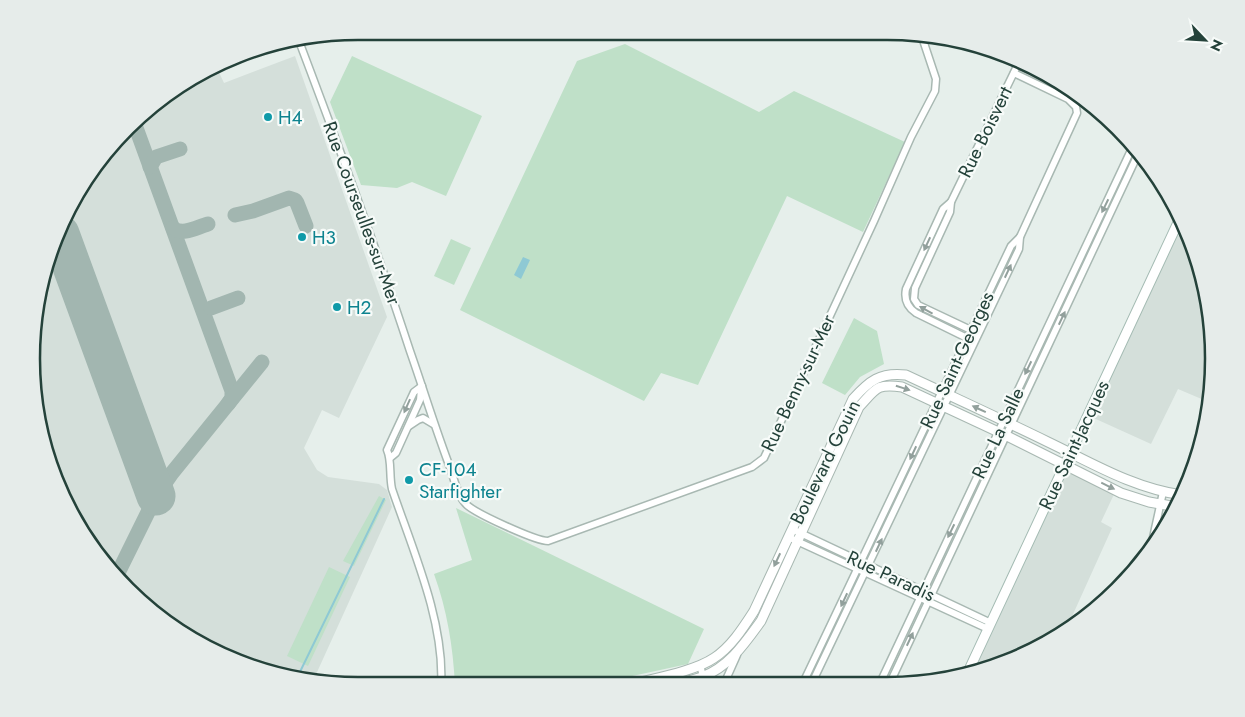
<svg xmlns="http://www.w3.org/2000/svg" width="1245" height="717" font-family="Jost,sans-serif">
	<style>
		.built { fill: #d4dfda }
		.green { fill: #bfe0c8 }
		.water { fill: #8ec9d4 }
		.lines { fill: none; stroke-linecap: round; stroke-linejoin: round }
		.stream { stroke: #8ec9d4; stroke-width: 2 }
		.taxiway { stroke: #a2b6b0; stroke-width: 15 }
		.runway { stroke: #a2b6b0; stroke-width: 39 }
		.minor-casing { stroke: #a8b8b2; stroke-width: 9 }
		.tertiary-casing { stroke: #a8b8b2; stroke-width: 11 }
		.secondary-casing { stroke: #a4bbb3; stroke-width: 11 }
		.minor { stroke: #fff; stroke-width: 6 }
		.tertiary { stroke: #fff; stroke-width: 9 }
		.secondary { stroke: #fff; stroke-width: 9 }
		.oneway { fill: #92a09c }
		.culture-dot { fill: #0f9aa8; stroke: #f7fbf9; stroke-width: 2 }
		.labels { text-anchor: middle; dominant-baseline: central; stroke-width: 4.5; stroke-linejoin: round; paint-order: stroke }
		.culture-label { font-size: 19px; fill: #0d838f; stroke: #f7fbf9; text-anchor: start }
		.street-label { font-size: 19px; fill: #24423a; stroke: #f7fbf9 }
		.rim { fill: none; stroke: #24423a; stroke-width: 2.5 }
	</style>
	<rect width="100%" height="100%" fill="#e6efeb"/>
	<g class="built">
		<path d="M295 56 387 317 339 418 322 410 304 448 317 470 328 477 379 484 387 490 392 507 313 681 274 675 195 642 112 574 56 483 32 380 42 274 87 176 160 99 217 68 224 83Z"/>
		<path d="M1173 233 1190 241 1203 274 1213 337 1211 401V403L1178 389 1151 444 1087 415Z"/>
		<path d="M1065 464 1116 490 1101 522 1112 528 1065 632 992 668 967 674Z"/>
	</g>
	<g class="green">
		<path d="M625 44 759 112 794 91 905 142 863 232 787 196 698 385 661 373 644 401 460 310 577 61Z"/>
		<path d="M352 56 482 116 446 196 412 182 397 188 361 185 330 102Z"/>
		<path d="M451 239 471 248 454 285 434 276Z"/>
		<path d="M854 318 877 331 884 364 860 377 845 395 822 383Z"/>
		<path d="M379 496 386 500 354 566 343 561Z"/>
		<path d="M456 508 704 629 688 664 595 684 455 685C453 646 447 610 434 574L472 560Z"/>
		<path d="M329 567 350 577 308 666 287 656Z"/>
		<path d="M283 668 301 676 300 679 279 675Z"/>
	</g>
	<path class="water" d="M523 257 530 260 521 279 514 275Z"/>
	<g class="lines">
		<path class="stream" d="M297 678 384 499"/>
		<g class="taxiway">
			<path d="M135 125 232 391V398L228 404"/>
			<path d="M150 167 156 157 180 149"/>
			<path d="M235 215 253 211 289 198 295 200 297 203 306 226"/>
			<path d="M173 228C183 236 197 227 208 224"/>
			<path d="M211 308 238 298"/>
			<path d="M116 577 156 496 172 473 262 362"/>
		</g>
		<path class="runway" d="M60 234 156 496"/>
		<defs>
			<g id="minor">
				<path d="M299 41C338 144 376 247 410 351 424 391 436 431 451 470 454 480 458 496 466 504 474 513 536 541 548 541L752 467 764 458 874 221 911 137 935 91 936 79 921 34"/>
				<path d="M951 202 943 209 906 289C904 299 907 307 916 313L969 339"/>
				<path d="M973 331 918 305 914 299 915 288 950 212 951 202 1019 62"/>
				<path d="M422 386 414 392 387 450C392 461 389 476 392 489 412 548 445 622 441 685"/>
				<path d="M409 426 418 420 423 418 433 424"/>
				<path d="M390 458 396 453 420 400 421 389"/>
				<path d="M792 529 991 623"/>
				<path d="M788 537 988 629"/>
				<path d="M1151 547 1163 492"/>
				<path d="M700 665 705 684"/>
				<path d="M803 683 1011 246 1020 237"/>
				<path d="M812 683 1019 249 1020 237 1077 113 1076 107 1068 99 1014 73"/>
				<path d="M880 683 1133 146"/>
				<path d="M890 683 1139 152"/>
				<path d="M724 684 737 655"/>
			</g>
			<g id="tertiary">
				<path d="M633 684C656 678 695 671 714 658 731 647 743 628 754 611L853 399C869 381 880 372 906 375 953 397 1001 419 1048 442 1092 463 1133 488 1182 495"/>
				<path d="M675 684C684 682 693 680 702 677 729 667 745 643 761 621L859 407C876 389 876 383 902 387L1007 436 1121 493 1149 502 1177 507"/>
			</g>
			<path id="secondary" d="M967 674 1181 216"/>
		</defs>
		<use href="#minor" class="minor-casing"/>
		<use href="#tertiary" class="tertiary-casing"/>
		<use href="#secondary" class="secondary-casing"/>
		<use href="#minor" class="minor"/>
		<use href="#tertiary" class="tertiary"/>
		<use href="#secondary" class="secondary"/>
	</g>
	<defs><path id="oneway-solid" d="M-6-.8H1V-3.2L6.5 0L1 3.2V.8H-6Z" transform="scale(1.25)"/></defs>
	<g class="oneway">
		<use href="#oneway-solid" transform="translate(1105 206) rotate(116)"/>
		<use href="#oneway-solid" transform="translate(927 244) rotate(115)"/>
		<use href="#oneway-solid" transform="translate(1008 271) rotate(-65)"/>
		<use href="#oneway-solid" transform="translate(926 310) rotate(-151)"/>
		<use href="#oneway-solid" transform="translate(1062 318) rotate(-65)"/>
		<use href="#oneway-solid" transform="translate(1028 368) rotate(116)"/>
		<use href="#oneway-solid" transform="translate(903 388) rotate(18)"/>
		<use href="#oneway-solid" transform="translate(407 406) rotate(114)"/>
		<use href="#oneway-solid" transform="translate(979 409) rotate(-155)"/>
		<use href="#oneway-solid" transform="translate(913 453) rotate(115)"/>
		<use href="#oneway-solid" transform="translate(1108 486) rotate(26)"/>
		<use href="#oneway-solid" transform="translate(951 531) rotate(116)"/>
		<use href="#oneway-solid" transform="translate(879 545) rotate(-65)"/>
		<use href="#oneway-solid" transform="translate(777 560) rotate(115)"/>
		<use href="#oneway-solid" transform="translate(844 600) rotate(115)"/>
		<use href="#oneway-solid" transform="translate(910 639) rotate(-65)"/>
	</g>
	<g class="culture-dot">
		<circle cx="268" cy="117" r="5"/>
		<circle cx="302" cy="237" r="5"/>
		<circle cx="337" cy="307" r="5"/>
		<circle cx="409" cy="480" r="5"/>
	</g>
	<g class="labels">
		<g class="culture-label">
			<text x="278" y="117">H4</text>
			<text x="312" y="237">H3</text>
			<text x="347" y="307">H2</text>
			<text x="419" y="469">CF-104<tspan x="419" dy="22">Starfighter</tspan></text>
		</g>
		<g class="street-label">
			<text transform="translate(985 132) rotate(-64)">Rue Boisvert</text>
			<text transform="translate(362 213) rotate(70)">Rue Courseulles-sur-Mer</text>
			<text transform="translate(957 360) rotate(-65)">Rue Saint-Georges</text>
			<text transform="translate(798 383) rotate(-65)">Rue Benny-sur-Mer</text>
			<text transform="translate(998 433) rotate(-65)">Rue La Salle</text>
			<text transform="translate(1074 445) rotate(-65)">Rue Saint-Jacques</text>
			<text transform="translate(825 462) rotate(-64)">Boulevard Gouin</text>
			<text transform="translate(891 576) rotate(25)">Rue Paradis</text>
		</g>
	</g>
	<path d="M0 0H1245V717H0ZM358 40H887A318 318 0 0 1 1205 358V359A318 318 0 0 1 887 677H358A318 318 0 0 1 40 359V358A318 318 0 0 1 358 40Z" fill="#e6ecea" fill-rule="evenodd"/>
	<path class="rim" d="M358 40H887A318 318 0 0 1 1205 358V359A318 318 0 0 1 887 677H358A318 318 0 0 1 40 359V358A318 318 0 0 1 358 40Z"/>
	<g transform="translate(1205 40) rotate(115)" stroke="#f7fbf9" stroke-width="4" paint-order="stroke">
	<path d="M0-4L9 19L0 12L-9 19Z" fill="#24423a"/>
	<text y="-8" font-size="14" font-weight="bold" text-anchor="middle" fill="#24423a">N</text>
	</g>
</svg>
